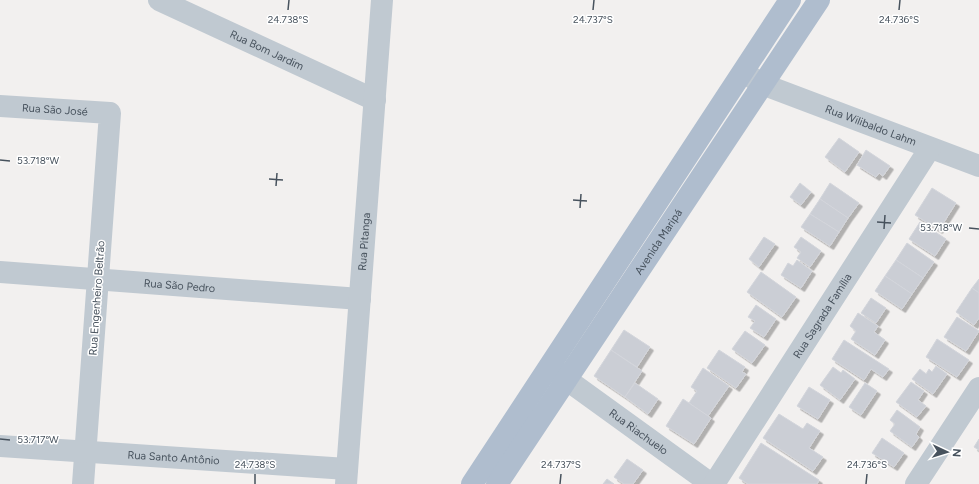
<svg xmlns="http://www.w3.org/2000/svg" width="979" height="484" font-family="Figtree,sans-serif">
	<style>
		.building { fill: #cbced5; stroke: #d3d5db; filter: url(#shadow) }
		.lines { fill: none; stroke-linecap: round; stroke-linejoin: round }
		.minor { stroke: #c0c9d1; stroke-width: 22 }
		.major { stroke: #afbdce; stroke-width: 22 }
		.ticks { fill: none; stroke: #47525d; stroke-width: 1.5 }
		.labels { text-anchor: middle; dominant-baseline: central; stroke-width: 3; stroke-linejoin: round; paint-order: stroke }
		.street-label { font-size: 11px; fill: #47525d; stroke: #fff }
		.ticks-label { font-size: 10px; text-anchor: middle; fill: #47525d; stroke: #fff; stroke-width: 3; stroke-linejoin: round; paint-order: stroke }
	</style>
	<defs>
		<filter id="shadow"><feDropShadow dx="3.5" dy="3.5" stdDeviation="0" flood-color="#0004"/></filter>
	</defs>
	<rect width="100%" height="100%" fill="#f2f0ef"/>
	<g class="building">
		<path d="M839 138 859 152 845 172 825 157Z"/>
		<path d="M866 150 890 166 883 176 879 173 876 177 857 165Z"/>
		<path d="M800 183 811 192 801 205 790 197Z"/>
		<path d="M830 183 859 203 848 218 820 199Z"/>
		<path d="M932 188 956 203 939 230 915 215Z"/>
		<path d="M820 199 848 218 839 232 810 214Z"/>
		<path d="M810 214 839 232 830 246 801 227Z"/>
		<path d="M920 222 946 239 935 256 909 239Z"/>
		<path d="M764 237 775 244 759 267 749 259Z"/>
		<path d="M801 237 821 251 810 267 797 258 801 252 794 247Z"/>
		<path d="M907 243 934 262 923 278 896 260Z"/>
		<path d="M797 260 812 271 801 288 781 275 788 263 793 266Z"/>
		<path d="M896 260 923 278 912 294 885 276Z"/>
		<path d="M761 272 796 297 782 317 747 292Z"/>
		<path d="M885 276 912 294 902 309 875 291Z"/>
		<path d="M979 279V293L972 288Z"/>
		<path d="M972 288 979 293V318L974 325 956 312Z"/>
		<path d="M871 298 886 308 876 323 861 313Z"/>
		<path d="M756 305 776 319 764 337 750 328 755 321 748 317Z"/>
		<path d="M858 313 878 326 874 332 885 340 875 355 851 339 856 331 850 326Z"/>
		<path d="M957 317 979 331 966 351 944 337Z"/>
		<path d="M624 330 650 347 637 367 611 350Z"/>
		<path d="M745 331 765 345 752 363 732 349Z"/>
		<path d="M937 339 969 360 957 377 926 357Z"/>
		<path d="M844 340 889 369 883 377 871 369 864 380 832 359Z"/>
		<path d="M611 350 642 371 625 397 594 376Z"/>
		<path d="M719 350 745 367 742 372 746 374 736 388 707 368Z"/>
		<path d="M936 366 947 374 933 394 912 379 920 369 926 374 929 369 932 372Z"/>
		<path d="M833 367 841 373 843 370 855 379 840 400 820 385Z"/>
		<path d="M703 368 729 386 708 416 689 403 697 391 691 387Z"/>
		<path d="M911 382 924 391 918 400 926 406 917 417 896 402Z"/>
		<path d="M635 383 658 399 648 414 625 397Z"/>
		<path d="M865 383 877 391 861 415 849 407Z"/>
		<path d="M809 387 830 400 818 419 797 406Z"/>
		<path d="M683 399 711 418 694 444 666 426Z"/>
		<path d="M897 410 920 427 916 434 919 437 912 447 890 431 895 424 890 420Z"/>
		<path d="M779 414 803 429 807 423 820 431 809 448 823 457 813 471 763 438Z"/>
		<path d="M882 438 904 453 894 467 872 453Z"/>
		<path d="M979 439V450L974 447Z"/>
		<path d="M761 443 819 480 817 484H748L739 478Z"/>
		<path d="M627 459 643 470 633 484H624L614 477Z"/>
		<path d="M607 479 614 484H603Z"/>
	</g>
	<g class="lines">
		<g class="minor">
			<path id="s1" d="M159 0 375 100"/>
			<path id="s2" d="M748 75 762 84 979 166"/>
			<path id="s3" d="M0 106 110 113 83 484"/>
			<path id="s4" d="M0 272 360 299"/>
			<path id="s5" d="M552 369 711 484"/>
			<path id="s6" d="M0 446 347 469"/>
			<path id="s7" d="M346 484 382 0"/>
			<path id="s8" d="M714 484 930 148"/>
			<path d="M916 484 979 388"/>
		</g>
		<g class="major">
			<path d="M472 484 790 0"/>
			<path id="s9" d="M497 484 819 0"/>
		</g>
	</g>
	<path class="ticks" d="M288 10 289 0M593 10 594 0M899 10 900 0M0 160 10 161M269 179 283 180M276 186 277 173M573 200 587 201M580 208 581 194M877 222 891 223M969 228 979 229M884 229 885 215M0 439 10 440M255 484V474M560 484 561 474M866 484 867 474"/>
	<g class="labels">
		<g class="street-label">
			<text stroke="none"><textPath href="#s1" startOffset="119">Rua Bom Jardim</textPath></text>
			<text stroke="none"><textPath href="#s3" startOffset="55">Rua São José</textPath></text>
			<text stroke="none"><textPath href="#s2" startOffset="133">Rua Wilibaldo Lahm</textPath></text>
			<text stroke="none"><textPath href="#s7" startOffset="243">Rua Pitanga</textPath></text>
			<text stroke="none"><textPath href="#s9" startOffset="291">Avenida Maripá</textPath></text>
			<text stroke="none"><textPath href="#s4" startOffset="180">Rua São Pedro</textPath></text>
			<text transform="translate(97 298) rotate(-86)">Rua Engenheiro Beltrão</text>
			<text stroke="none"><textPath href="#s8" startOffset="200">Rua Sagrada Família</textPath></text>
			<text stroke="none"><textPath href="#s5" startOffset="107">Rua Riachuelo</textPath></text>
			<text stroke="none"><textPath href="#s6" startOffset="174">Rua Santo Antônio</textPath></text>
		</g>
	</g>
	<g class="ticks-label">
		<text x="288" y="23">24.738°S</text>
		<text x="593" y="23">24.737°S</text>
		<text x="899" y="23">24.736°S</text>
		<text x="38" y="164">53.718°W</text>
		<text x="941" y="231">53.718°W</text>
		<text x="38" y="443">53.717°W</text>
		<text x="255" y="468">24.738°S</text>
		<text x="561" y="468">24.737°S</text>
		<text x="867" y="468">24.736°S</text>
	</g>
	<g transform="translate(947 452) rotate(94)" stroke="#ffffff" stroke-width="3" paint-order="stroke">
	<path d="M0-3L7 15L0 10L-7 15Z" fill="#47525d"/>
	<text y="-6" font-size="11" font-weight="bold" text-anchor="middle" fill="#47525d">N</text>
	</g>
</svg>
